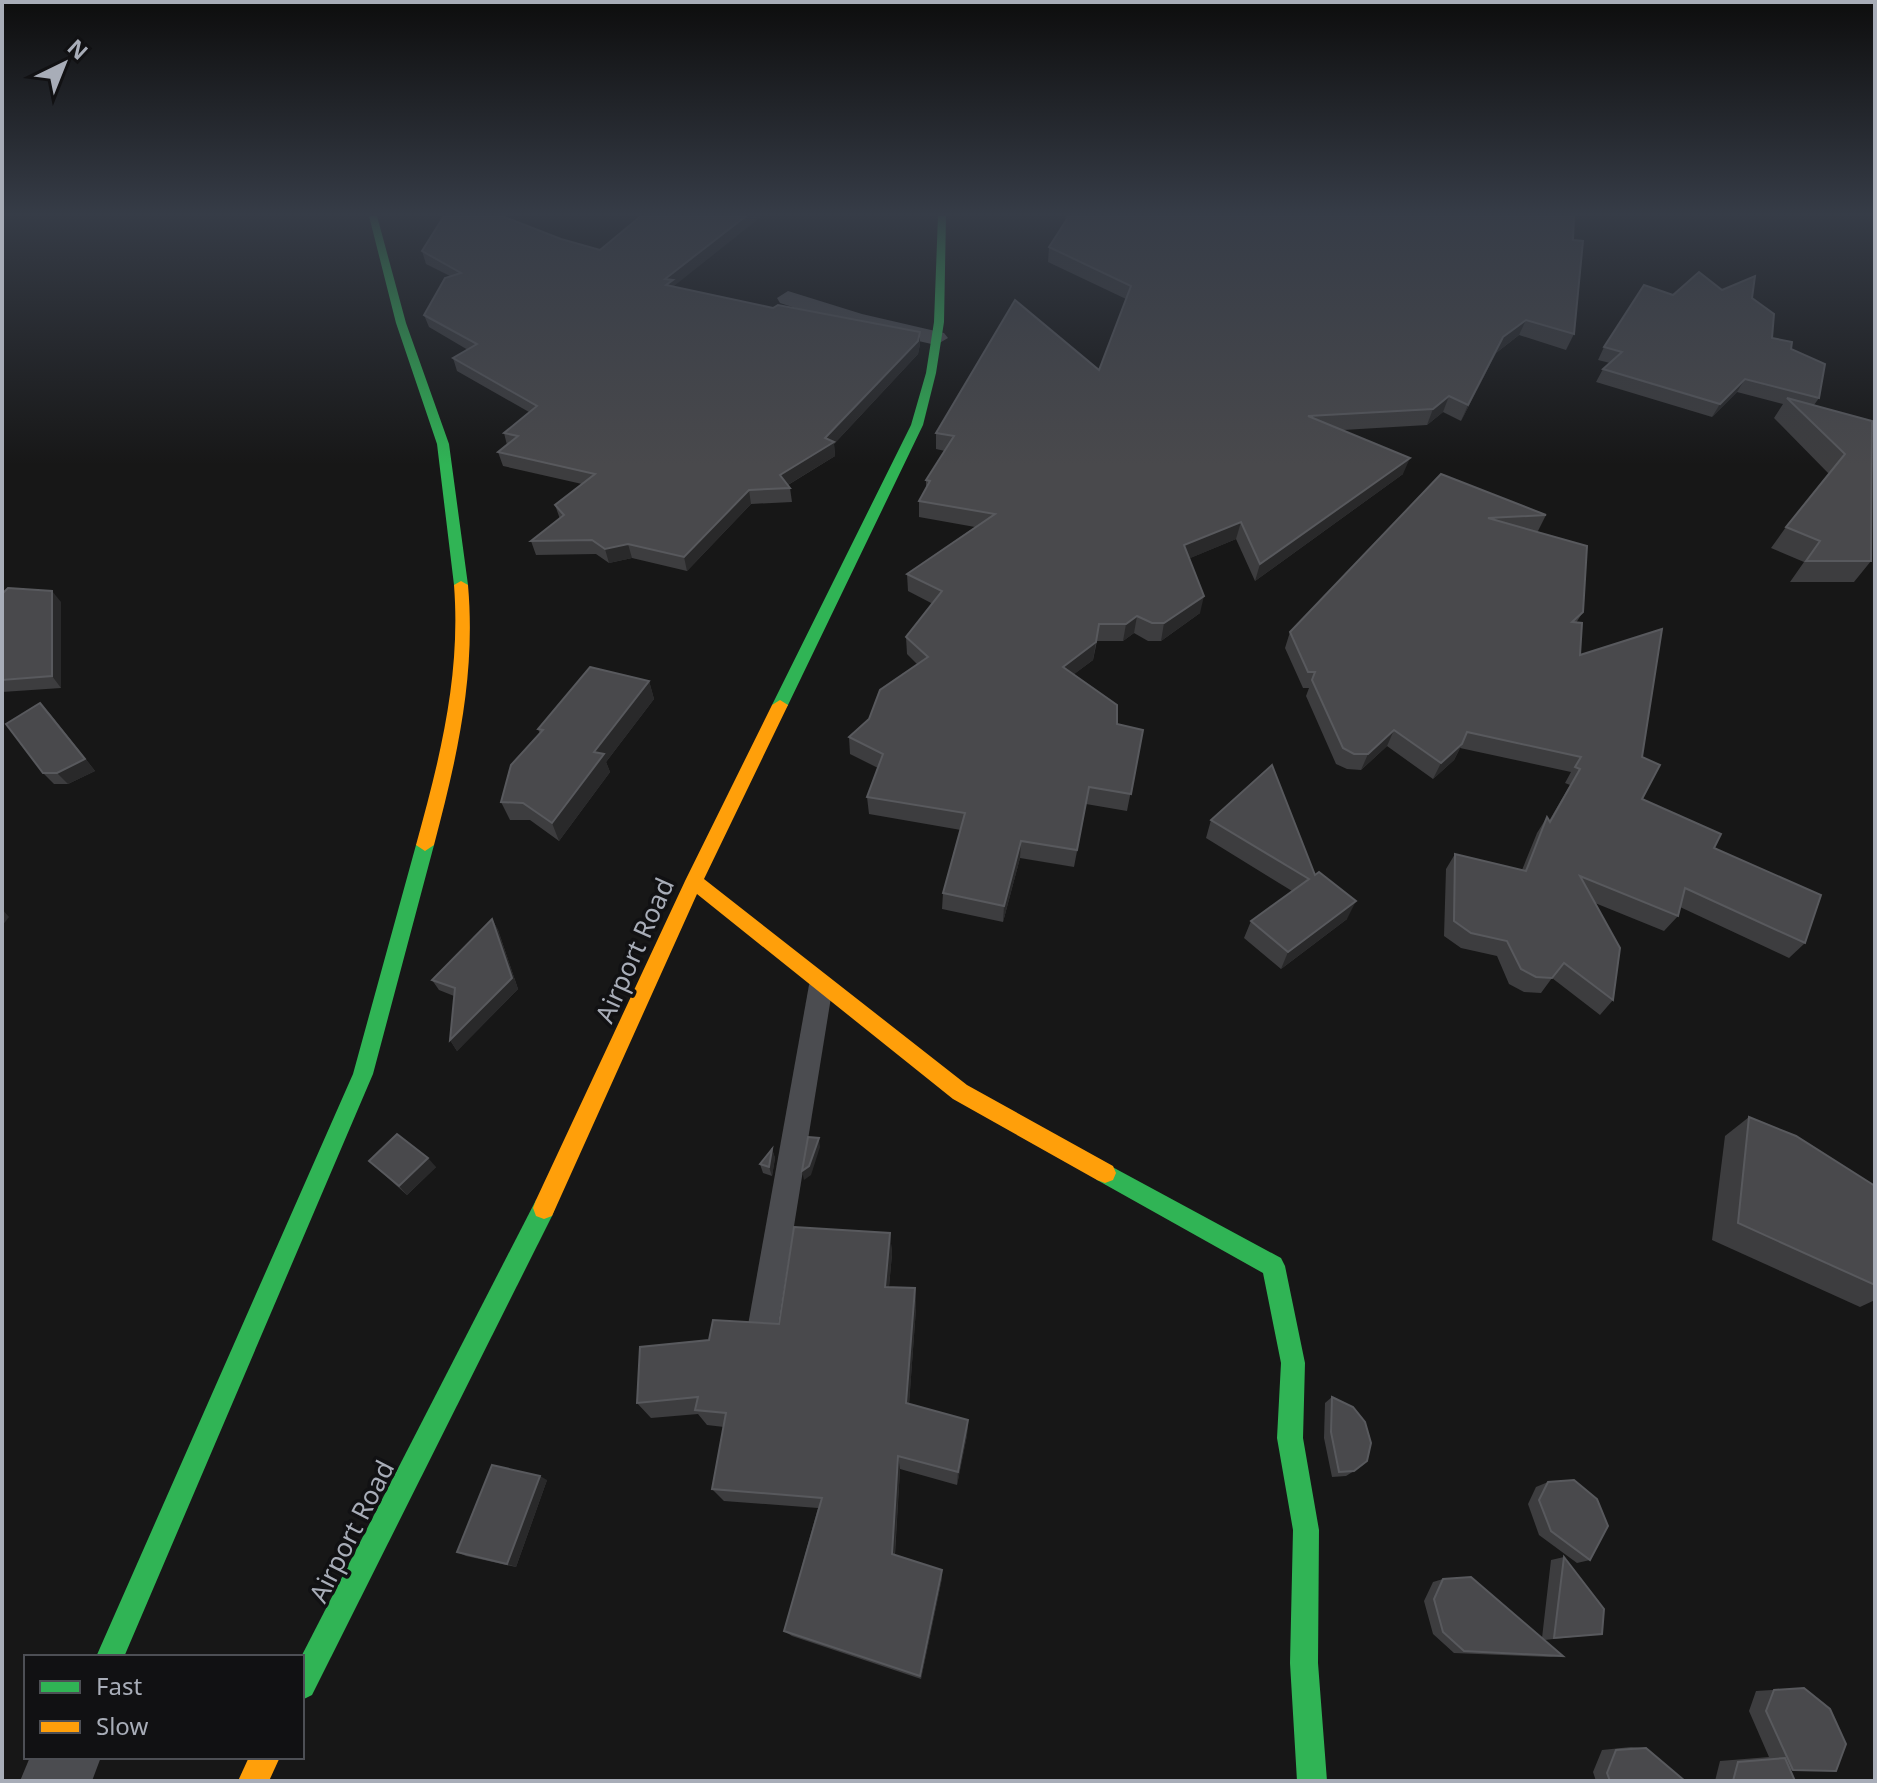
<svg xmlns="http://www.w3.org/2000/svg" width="1877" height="1783" font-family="'Noto Sans',sans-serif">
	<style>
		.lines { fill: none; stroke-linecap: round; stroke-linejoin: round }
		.lane { fill: #4b4c50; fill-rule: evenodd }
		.street { fill: #4b4c50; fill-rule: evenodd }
		.fast { fill: #30b455; fill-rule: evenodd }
		.slow { fill: #ff9f0a; fill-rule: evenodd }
		.wall { fill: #3d3d3f }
		.shaded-wall { fill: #29292a }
		.building { fill: #49494c; stroke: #58595d; stroke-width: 2 }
		.labels { text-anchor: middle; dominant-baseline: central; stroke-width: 7; stroke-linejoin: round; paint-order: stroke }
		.street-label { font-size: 26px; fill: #a8adb8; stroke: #111113 }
	</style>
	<rect width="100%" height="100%" fill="#171717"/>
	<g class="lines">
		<path class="lane" d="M821 975 829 978 833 985 778 1325 773 1335 763 1340 753 1335 748 1325 809 985 813 978Z"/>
		<g class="street">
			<path d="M788 291 862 314 944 333 948 338 936 345 848 325 780 303 777 298Z"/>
			<path d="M30 1757H101L92 1781H20Z"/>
		</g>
		<g class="fast">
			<path d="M369 216H377L406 323 449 444 468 585 466 588 461 589 454 585 437 444 396 323Z"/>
			<path d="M938 216H946L944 322 936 373 923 425 788 705 785 709H775L772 705 911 425 926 373 934 322Z"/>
			<path d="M425 839 434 845 373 1074 124 1657H96L353 1074 416 845Z"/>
			<path d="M1105 1163 1281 1258 1285 1266 1305 1363 1303 1438 1319 1530 1318 1663 1327 1781H1297L1290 1663 1293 1530 1277 1438 1281 1363 1263 1273 1097 1180 1094 1173 1097 1166Z"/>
			<path d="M544 1197 552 1200 555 1208 552 1216 312 1695 302 1700 301 1657 536 1200Z"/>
		</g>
		<g class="slow">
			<path d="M461 581 468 585C476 676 457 758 434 845L425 851 416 845C440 758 461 676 454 585Z"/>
			<path d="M780 700 788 705 704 879 967 1085 1113 1166 1116 1173 1113 1180 1105 1183 1097 1180 953 1099 697 894 552 1216 544 1219 536 1216 533 1208 536 1200 685 881 772 705Z"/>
			<path d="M249 1757H280L269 1781H238Z"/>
		</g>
	</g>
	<g class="wall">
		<path d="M1064 216H1574L1573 240 1574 334 1566 350 1519 335 1496 353 1461 421 1443 412 1427 425 1343 430 1403 474 1255 581 1236 539 1190 558 1200 613 1161 641H1148L1134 633 1123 641H1097L1093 660 1074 674 1117 724 1143 730 1127 811 1086 804 1074 867 1020 858 1003 922 942 909 943 893 961 830 869 814 867 797 878 768 850 754 849 737 869 719 917 664 907 654 906 637 933 604 908 591 907 574 975 527 919 517V501L926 489V480L945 451 936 449V433L1099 370 1126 299 1048 262 1049 247 1066 220Z"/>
		<path d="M422 251 674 286V287L773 308 920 332V344L918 354 834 444 835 456 788 485 790 488 792 502 751 504 687 571 632 558 609 563 596 554 536 555 531 541 560 519 555 505 582 484 503 466 498 452 507 445 504 433 529 412 457 371 453 358 468 350 429 327 424 315 450 276 426 264Z"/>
		<path d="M1722 290 1752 298 1772 338 1791 349 1819 398 1814 405 1872 421 1871 561 1854 582H1790L1804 562 1771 548 1786 527 1829 474 1774 418 1783 404 1737 392 1712 417 1596 382 1603 369 1610 363 1598 360 1604 347 1673 295Z"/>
		<path d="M1441 474 1546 515 1538 531H1536L1583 612 1576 623 1580 655 1642 757V799L1714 848 1805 943 1789 958 1680 907 1678 916 1664 931 1595 903 1613 1000 1600 1015 1552 978 1541 993 1524 992 1509 984 1497 956 1461 948 1444 936 1446 869 1455 854 1522 870 1537 833 1547 817 1549 821 1570 785 1565 783 1571 772 1460 748 1454 760 1433 779 1387 746 1361 770 1347 769 1336 764 1306 696 1309 688H1303L1285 648 1290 632Z"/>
		<path d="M2 594 61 602V688L2 692Z"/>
		<path d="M649 681 654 699 606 762 610 772 559 841 530 820H510L501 802 540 734 538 729Z"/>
		<path d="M50 714 95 771 68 784H54L43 773Z"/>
		<path d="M1211 820 1315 875 1347 919 1281 969 1244 938 1251 921 1292 891 1206 838Z"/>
		<path d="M492 919 498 930 518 989 457 1051 450 1040 454 996 439 990 432 980Z"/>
		<path d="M1749 1117 1875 1186V1300L1860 1307 1712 1240 1725 1136Z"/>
		<path d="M772 1149 775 1158 772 1176 763 1173 760 1164Z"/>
		<path d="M369 1161 436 1167 407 1195Z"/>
		<path d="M890 1233 892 1254 889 1287 915 1288 916 1308 909 1404 968 1420 967 1435 957 1485 900 1469 895 1555 942 1578 921 1679 792 1636 784 1631 818 1508 724 1501 712 1489 724 1427 707 1425 698 1414 651 1418 637 1403 709 1340 779 1324Z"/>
		<path d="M1332 1397 1354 1471 1346 1476 1332 1477 1324 1438 1325 1403Z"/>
		<path d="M547 1480 516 1567 466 1556 457 1552Z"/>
		<path d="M1548 1482 1590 1560 1577 1563 1539 1535 1528 1504 1536 1487Z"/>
		<path d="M1564 1557 1602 1634 1544 1640 1563 1656 1550 1657 1454 1653 1433 1634 1424 1601 1433 1582 1443 1579 1542 1638 1551 1560Z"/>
		<path d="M1804 1688 1836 1771 1791 1770 1795 1781H1715L1720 1761 1769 1757 1749 1711 1756 1691Z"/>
		<path d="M1631 1747 1646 1748 1685 1781H1596L1593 1772 1602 1750Z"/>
	</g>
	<g class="shaded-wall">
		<path d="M746 216H762L674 286 675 293 666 285 665 279Z"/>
		<path d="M1526 320 1519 335 1496 353 1461 421 1468 405 1503 337Z"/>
		<path d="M920 332V344L918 354 834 444 835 456 781 489 780 475 825 438Z"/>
		<path d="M1745 379 1737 392 1712 417 1720 404Z"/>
		<path d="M1449 396 1443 412 1427 425 1433 409Z"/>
		<path d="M1410 458 1403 474 1255 581 1260 564Z"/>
		<path d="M749 490 751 504 687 571 684 557Z"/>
		<path d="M1241 522 1236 539 1181 562 1184 545Z"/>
		<path d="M628 544 632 558 609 563 605 549Z"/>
		<path d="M52 591 61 602V688L52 676Z"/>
		<path d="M1204 596 1200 613 1161 641 1164 623Z"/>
		<path d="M1137 616 1134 633 1123 641 1126 624Z"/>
		<path d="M1099 624 1093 660 1061 684 1063 667Z"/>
		<path d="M649 681 654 699 606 762 610 772 559 841 552 823 594 752Z"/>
		<path d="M40 703 50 714 95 771 68 784 57 773Z"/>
		<path d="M1394 730 1387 746 1361 770 1368 754Z"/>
		<path d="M1462 744 1454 760 1433 779 1441 763Z"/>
		<path d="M1021 841 1020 858 1003 922 1004 906Z"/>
		<path d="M1356 901 1347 919 1281 969 1288 952Z"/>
		<path d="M2 909 9 917 2 926Z"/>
		<path d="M492 919 498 930 518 989 457 1051 450 1040Z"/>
		<path d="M819 1138 820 1147 811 1175 804 1180 802 1171Z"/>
		<path d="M772 1149 775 1158 772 1176 769 1167Z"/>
		<path d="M428 1158 436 1167 407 1195 399 1186Z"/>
		<path d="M890 1233 892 1254 887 1307 885 1287Z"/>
		<path d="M915 1288 916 1308 908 1418 906 1403Z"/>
		<path d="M968 1420 967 1435 957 1485 958 1472Z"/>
		<path d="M898 1456 900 1469 894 1563 892 1554Z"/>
		<path d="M540 1476 547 1480 516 1567 507 1564Z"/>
		<path d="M942 1570V1578L921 1679 920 1676Z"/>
	</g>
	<g class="building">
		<path d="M444 216H502L561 239 600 250 641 216H746L665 279 673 280 666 285 773 308 778 305 920 332 918 341 825 438 834 442 780 475 790 488 749 490 684 557 628 544 605 549 592 540 531 541 564 515 555 505 595 474 498 452 518 436 504 433 537 406 453 358 477 344 424 315 445 278 461 273 422 251Z"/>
		<path d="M1069 216H1574L1573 240 1583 241 1574 334 1526 320 1503 337 1468 405 1449 396 1433 409 1308 416 1410 458 1260 564 1241 522 1184 545 1204 596 1164 623H1152L1137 616 1126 624H1099L1096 642 1063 667 1117 705V724L1143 730 1131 794 1089 787 1077 850 1021 841 1004 906 943 893 965 813 867 797 883 754 849 737 869 719 880 690 928 657 906 637 942 591 907 574 995 514 919 501 930 481 926 480 954 436 936 433 1015 300 1099 370 1131 286 1049 247Z"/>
		<path d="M1699 272 1722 290 1755 276 1752 298 1774 314 1772 338 1792 342 1791 349 1825 364 1819 398 1745 379 1720 404 1603 369 1622 352 1604 347 1644 285 1673 295Z"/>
		<path d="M1787 398 1872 421 1871 561H1806L1820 541 1786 527 1845 454Z"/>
		<path d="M1441 474 1546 515 1488 518 1587 546 1583 612 1572 622 1582 623 1580 655 1662 629 1642 757 1660 765 1642 799 1721 834 1714 848 1821 895 1805 943 1685 888 1678 916 1580 876 1620 948 1613 1000 1564 963 1552 978 1536 977 1521 969 1507 941 1471 933 1454 921 1455 854 1526 871 1547 817 1550 822 1580 769 1575 767 1581 757 1467 732 1462 744 1441 763 1394 730 1368 754H1354L1343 748 1312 680 1315 672H1308L1290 632Z"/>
		<path d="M8 588 52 591V676L2 680V594Z"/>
		<path d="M590 667 649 681 594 752 604 754 552 823 523 803 501 802 511 765 543 730 538 729Z"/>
		<path d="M40 703 85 759 57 773H43L6 724Z"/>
		<path d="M1272 765 1315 875 1319 872 1356 901 1288 952 1251 921 1309 879 1211 820Z"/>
		<path d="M492 919 512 978 450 1040 455 988 432 980Z"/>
		<path d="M1749 1117 1796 1136 1875 1186V1285L1738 1223Z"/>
		<path d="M397 1134 428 1158 399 1186 369 1161Z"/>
		<path d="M808 1137 819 1138 809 1166 802 1171Z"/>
		<path d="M772 1149 769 1167 760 1164Z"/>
		<path d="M794 1227 890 1233 885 1287 915 1288 906 1403 968 1420 958 1472 898 1456 892 1554 942 1570 920 1676 784 1631 822 1498 712 1489 726 1413 695 1410 698 1397 637 1403 640 1347 709 1340 713 1320 779 1324Z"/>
		<path d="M1332 1397 1353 1407 1365 1422 1371 1443 1367 1461 1354 1471 1339 1472 1331 1432Z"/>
		<path d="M492 1465 540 1476 507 1564 457 1552Z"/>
		<path d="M1574 1480 1597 1499 1608 1526 1590 1560 1551 1531 1539 1500 1548 1482Z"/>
		<path d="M1564 1557 1604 1609 1602 1634 1554 1638Z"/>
		<path d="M1471 1577 1563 1656 1464 1651 1443 1632 1434 1599 1443 1579Z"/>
		<path d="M1804 1688 1830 1709 1846 1744 1836 1771 1793 1770 1766 1711 1774 1690Z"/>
		<path d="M1646 1748 1685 1781H1610L1607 1773 1616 1750Z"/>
		<path d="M1785 1758 1795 1781H1733L1738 1762Z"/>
	</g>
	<linearGradient id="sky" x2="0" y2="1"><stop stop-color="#0d0d0d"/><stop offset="0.46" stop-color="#363c47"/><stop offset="1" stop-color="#363c47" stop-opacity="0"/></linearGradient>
	<rect width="1877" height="465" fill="url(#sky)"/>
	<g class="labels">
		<g class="street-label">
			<text transform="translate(634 950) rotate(-66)">Airport Road</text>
			<text transform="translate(351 1531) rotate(-63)">Airport Road</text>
		</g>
	</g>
	<rect width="1877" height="1783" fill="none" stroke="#a8adb8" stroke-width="8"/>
	<rect x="24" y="1655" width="280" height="104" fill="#111113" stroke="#4d4f55" stroke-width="2"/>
	<rect x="40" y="1681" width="40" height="12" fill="#30b455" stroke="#4d4f55" stroke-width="2"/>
	<text x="96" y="1695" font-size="24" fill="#a8adb8">Fast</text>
	<rect x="40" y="1721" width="40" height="12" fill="#ff9f0a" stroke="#4d4f55" stroke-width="2"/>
	<text x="96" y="1735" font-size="24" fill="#a8adb8">Slow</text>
	<g transform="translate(64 64) rotate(43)" stroke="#111113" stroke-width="6" paint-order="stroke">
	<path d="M0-6L14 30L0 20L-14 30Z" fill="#a8adb8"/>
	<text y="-12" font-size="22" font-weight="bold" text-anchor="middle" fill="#a8adb8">N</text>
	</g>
</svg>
